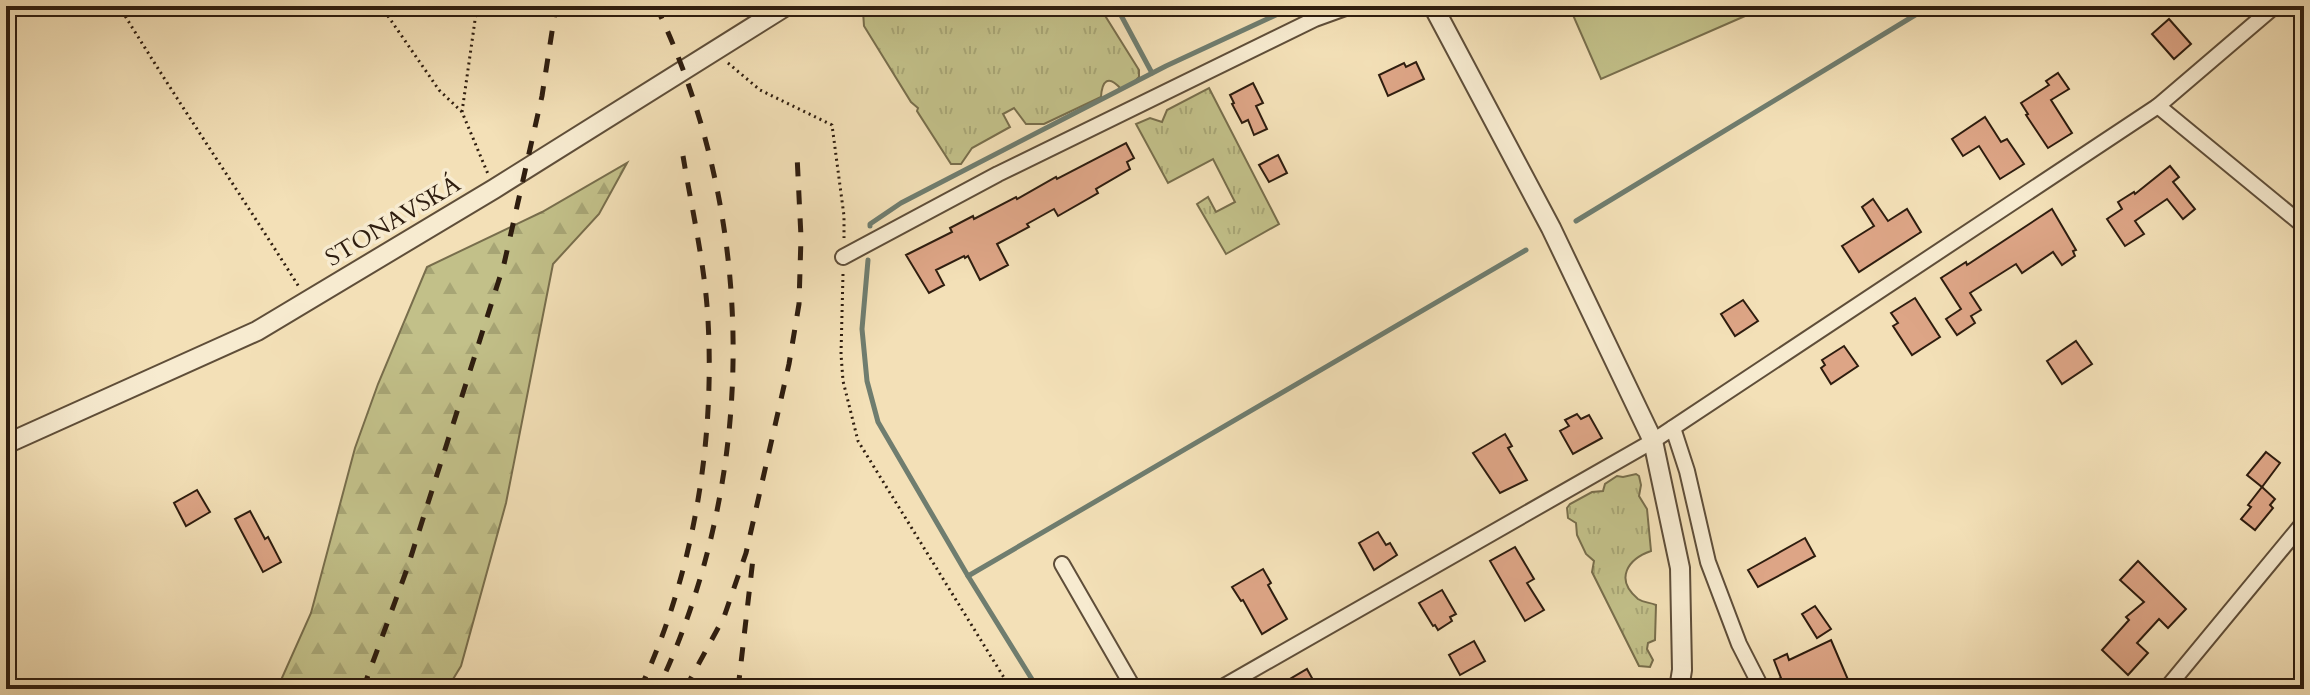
<svg xmlns="http://www.w3.org/2000/svg" width="2310" height="695" font-family="Cardo,serif">
	<style>
		.grass { fill: url(#grass-tufts); stroke: #786e4c; stroke-width: 2 }
		.forest { fill: url(#forest-firs); stroke: #786e4c; stroke-width: 2 }
		.pitch { fill: #c2c089; stroke: #786e4c; stroke-width: 2 }
		.lines { fill: none; stroke-linecap: round; stroke-linejoin: round }
		.stream { stroke: #6f7d6f; stroke-width: 5 }
		.building { fill: #dda586; stroke: #2e1d0f; stroke-width: 2 }
		.minor-casing { stroke: #5f4e39; stroke-width: 18 }
		.tertiary-casing { stroke: #5f4e39; stroke-width: 22 }
		.path { stroke: #2e1d0f; stroke-width: 3; stroke-dasharray: 2 4; stroke-linecap: butt }
		.minor { stroke: #f7ebd0; stroke-width: 14 }
		.tertiary { stroke: #f7ebd0; stroke-width: 18 }
		.rail { stroke: #2e1d0f; stroke-width: 5; stroke-dasharray: 14 14; stroke-linecap: butt }
		.labels { text-anchor: middle; dominant-baseline: central; stroke-width: 7; stroke-linejoin: round; paint-order: stroke }
		.street-label { font-size: 24px; fill: #2e1d0f; stroke: #f7ebd0 }
	</style>
	<defs>
		<pattern id="grass-tufts" width="24" height="20" patternUnits="userSpaceOnUse" patternTransform="scale(2)"><rect width="24" height="20" fill="#c2c089"/><path d="M3 7l-1-3M5 7V3M7 7l1-3M15 17l-1-3M17 17v-4M19 17l1-3" fill="none" stroke="#a7a575"/></pattern>
		<pattern id="forest-firs" width="22" height="20" patternUnits="userSpaceOnUse" patternTransform="scale(2)"><rect width="22" height="20" fill="#c2c089"/><path d="M5 1l3.5 6h-7zM16 11l3.5 6h-7z" fill="#a7a575"/></pattern>
	</defs>
	<rect width="100%" height="100%" fill="#f3e0b7"/>
	<filter id="stains"><feTurbulence type="fractalNoise" baseFrequency=".0025" numOctaves="4"/><feColorMatrix values="0 0 0 0 .2 0 0 0 0 .09 0 0 0 0 .02 0 0 0 .5 -.17"/></filter>
	<radialGradient id="worn" r=".72"><stop offset=".6" stop-color="#630" stop-opacity="0"/><stop offset="1" stop-color="#630" stop-opacity=".3"/></radialGradient>
	<g class="grass">
		<path d="M866 6H1099L1139 70V77L1133 83 1121 89C1108 74 1102 81 1101 97L1044 124H1026L1014 108 1003 114 1010 127 972 148 961 164H951L917 111 918 108 911 102 864 26 863 11Z"/>
		<path d="M1209 88 1279 224 1226 254 1197 204 1208 197 1216 212 1235 202 1213 159 1168 183 1136 124 1150 118 1162 122 1167 110Z"/>
		<path d="M1636 474 1639 476 1641 485 1639 496 1647 509 1651 551C1628 559 1614 579 1638 599 1644 603 1649 602 1656 605L1655 640 1648 643 1647 649 1653 660 1650 667 1639 666 1592 572 1594 561 1586 554 1577 535 1576 523 1568 518 1567 508 1570 504 1592 492 1603 491 1605 484 1617 476 1623 477Z"/>
	</g>
	<path class="forest" d="M627 163 599 214 553 264 506 503 461 666 447 689H277L311 613 355 448 378 384 427 267 542 212Z"/>
	<path class="pitch" d="M1569 6H1768L1601 79Z"/>
	<g class="lines">
		<g class="stream">
			<path d="M1116 6 1152 73"/>
			<path d="M1576 221 1930 6"/>
			<path d="M870 226V224L901 203 1166 66 1295 6"/>
			<path d="M868 260 862 329 867 381 878 422 968 576 1038 689"/>
			<path d="M968 576 1526 250"/>
		</g>
	</g>
	<g class="building">
		<path d="M2169 19 2191 44 2174 59 2152 34Z"/>
		<path d="M1416 62 1424 79 1388 96 1379 75 1404 63 1406 67Z"/>
		<path d="M2058 73 2069 89 2051 100 2072 133 2048 148 2026 115 2028 114 2021 103 2049 85 2046 81Z"/>
		<path d="M1253 83 1263 103 1256 106 1267 129 1254 135 1248 120 1242 123 1232 104 1234 103 1230 95Z"/>
		<path d="M1985 117 2001 142 2007 139 2024 164 2000 179 1979 146 1963 156 1952 139Z"/>
		<path d="M1126 143 1134 158 1127 162 1130 169 1096 189 1098 193 1058 216 1054 209 1027 224 1029 227 997 244 1008 265 980 280 968 256 965 258 964 256 936 270 944 285 929 293 906 255 952 232 950 228 973 216 974 219 1016 197 1017 199 1056 177 1057 179Z"/>
		<path d="M1278 155 1287 173 1269 182 1259 165Z"/>
		<path d="M2170 166 2179 177 2173 182 2195 209 2183 219 2167 199 2135 221 2144 234 2125 246 2107 219 2122 209 2118 202 2134 192 2135 194Z"/>
		<path d="M1873 199 1888 221 1907 209 1921 232 1859 272 1842 246 1874 226 1862 207Z"/>
		<path d="M2052 209 2076 250 2073 251 2075 256 2062 265 2053 252 2022 273 2016 264 1970 293 1981 310 1971 316 1975 323 1957 335 1946 319 1961 309 1941 278 1966 262 1967 265Z"/>
		<path d="M1915 298 1940 337 1912 355 1893 326 1898 323 1891 313Z"/>
		<path d="M1743 300 1758 321 1735 336 1721 314Z"/>
		<path d="M2076 341 2092 364 2062 384 2047 361Z"/>
		<path d="M1844 346 1858 366 1831 384 1821 368 1825 365 1822 360Z"/>
		<path d="M1577 414 1581 419 1589 415 1602 438 1573 454 1560 431 1569 426 1565 420Z"/>
		<path d="M1505 434 1512 446 1508 448 1527 480 1500 493 1473 453Z"/>
		<path d="M2266 452 2280 463 2262 487 2247 475Z"/>
		<path d="M2262 487 2275 499 2270 505 2273 508 2255 530 2241 519 2251 507 2248 505Z"/>
		<path d="M197 490 210 512 186 526 174 503Z"/>
		<path d="M250 511 265 539 268 537 281 562 263 572 235 519Z"/>
		<path d="M1378 532 1386 545 1390 543 1397 555 1374 570 1359 543Z"/>
		<path d="M1805 538 1815 556 1758 587 1748 570Z"/>
		<path d="M1515 547 1534 579 1527 583 1544 610 1525 621 1490 561Z"/>
		<path d="M2138 561 2186 609 2168 628 2159 619 2137 643 2148 653 2128 675 2102 650 2129 620 2126 617 2144 602 2120 580Z"/>
		<path d="M1263 569 1271 583 1268 585 1287 619 1262 634 1243 600 1241 601 1232 587Z"/>
		<path d="M1442 590 1456 614 1450 617 1452 621 1438 630 1435 625 1433 626 1419 603Z"/>
		<path d="M1815 606 1831 629 1817 638 1802 614Z"/>
		<path d="M1831 640 1852 689H1772L1770 683 1781 678 1774 660 1787 654 1789 660Z"/>
		<path d="M1474 641 1485 661 1460 675 1449 655Z"/>
		<path d="M1307 669 1318 689H1273Z"/>
	</g>
	<g class="lines">
		<defs>
			<g id="minor">
				<path d="M2158 106 2304 226"/>
				<path d="M843 257 998 174 1315 19 1351 6"/>
				<path d="M1673 428 1687 471 1708 562 1739 644 1762 689"/>
				<path d="M1062 564 1134 689"/>
				<path d="M1219 689 1653 441 2158 106 2275 6"/>
				<path d="M2166 689 2304 522"/>
			</g>
			<g id="tertiary">
				<path d="M1433 6 1551 228 1653 441 1680 568 1682 670 1679 689"/>
				<path d="M6 444 257 331 494 189 786 6"/>
			</g>
		</defs>
		<use href="#minor" class="minor-casing"/>
		<use href="#tertiary" class="tertiary-casing"/>
		<g class="path">
			<path d="M119 6C177 101 240 193 299 287"/>
			<path d="M381 6 439 90 462 112 488 174"/>
			<path d="M728 63 760 90 832 125 844 216V238"/>
			<path d="M462 112 477 6"/>
			<path d="M843 274 841 354 843 381 858 441 1011 689"/>
		</g>
		<use href="#minor" class="minor"/>
		<use href="#tertiary" class="tertiary"/>
		<g class="rail">
			<path d="M656 6C758 219 759 475 658 689"/>
			<path d="M363 689 407 569 504 264 542 96 556 6"/>
			<path d="M640 689C693 576 715 444 708 320 705 265 692 210 683 156"/>
			<path d="M685 689 724 617 746 553 789 364 799 304 801 237 797 155"/>
			<path d="M738 689 754 550"/>
		</g>
	</g>
	<g class="labels">
		<g class="street-label">
			<text transform="translate(393 221) rotate(-31)">STONAVSKÁ</text>
		</g>
	</g>
	<rect width="2310" height="695" fill="none" stroke="#f3e0b7" stroke-width="32"/>
	<rect x="8" y="8" width="2294" height="679" fill="none" stroke="#2e1d0f" stroke-width="4"/>
	<rect x="16" y="16" width="2278" height="663" fill="none" stroke="#2e1d0f" stroke-width="2"/>
	<rect width="100%" height="100%" filter="url(#stains)"/>
	<rect width="100%" height="100%" fill="url(#worn)"/>
</svg>
